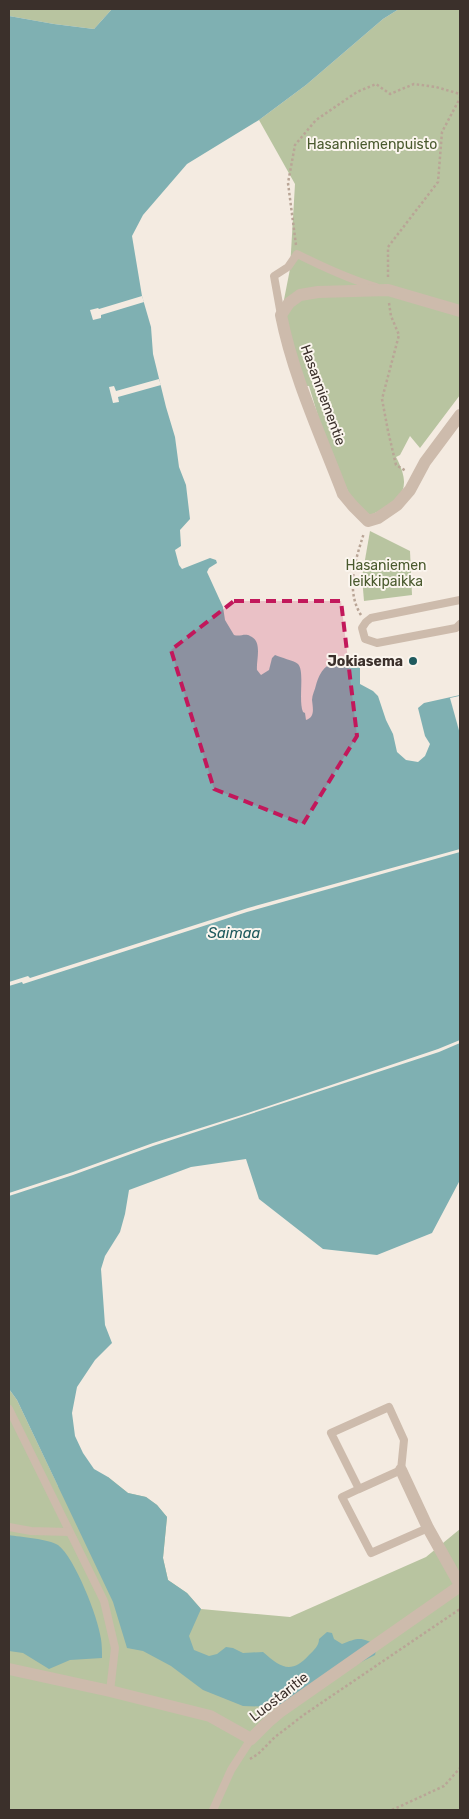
<svg xmlns="http://www.w3.org/2000/svg" width="469" height="1819" font-family="Rubik,sans-serif">
	<style>
		.green { fill: #b8c4a0 }
		.water { fill: #7fb0b2 }
		.pier { fill: #f4ebe1 }
		.lines { fill: none; stroke-linecap: round; stroke-linejoin: round }
		.path { stroke: #b9a596; stroke-width: 2.5; stroke-dasharray: 2.5 2.5; stroke-linecap: butt }
		.lane { stroke: #cdbbac; stroke-width: 8 }
		.street { stroke: #cdbbac; stroke-width: 12 }
		.marked { fill: #c2185b; fill-opacity: 0.2; stroke: #c2185b; stroke-width: 4; stroke-dasharray: 10 6; stroke-linejoin: round }
		.poi-dot { fill: #1f5a5e; stroke: #fbf5ee; stroke-width: 2 }
		.labels { text-anchor: middle; dominant-baseline: central; stroke-width: 4; stroke-linejoin: round; paint-order: stroke }
		.park-label { font-size: 14px; fill: #4a5a2e; stroke: #fbf5ee }
		.street-label { font-size: 14px; fill: #3b302b; stroke: #fbf5ee }
		.poi-label { font-size: 14px; font-weight: bold; fill: #3b302b; stroke: #fbf5ee; text-anchor: end }
		.water-label { font-size: 15px; font-style: italic; fill: #1f5a5e; stroke: #fbf5ee }
	</style>
	<rect width="100%" height="100%" fill="#f4ebe1"/>
	<g class="green">
		<path d="M9 9H112L94 29 54 24 9 16Z"/>
		<path d="M399 9H460V395L420 448 410 436 400 455 396 457C415 493 398 501 369 516L352 500 327 446 309 386H303L281 315 290 269 295 184 259 120 306 85 383 19Z"/>
		<path d="M370 531 410 551 412 595 364 601 362 577Z"/>
		<path d="M9 1389 17 1400 58 1486 108 1477 128 1493 146 1497 157 1505 167 1517 163 1558 168 1580 187 1593 201 1609 290 1617 426 1557 460 1529V1810H9Z"/>
	</g>
	<g class="water">
		<path d="M112 9H399L383 19 306 85 259 120 187 164 143 215 132 236 142 296 151 327 153 354 166 407 175 437 179 467 186 485 190 519 180 530 181 546 175 550 179 565 182 569 210 558 216 560 217 563 209 568 207 572 223 607 225 620 234 635C240 637 245 633 250 636 263 641 256 660 257 670L261 675 269 670 272 658 275 655C281 658 293 660 298 664 305 671 298 700 303 712L305 713 306 720C315 717 313 709 312 700 312 695 315 690 316 685 323 662 333 661 355 663L360 667V684L373 691 378 696 386 720 393 734 397 752 406 760 418 762 425 756 430 744 425 736 418 708 424 703 460 695V1180L432 1233 377 1255 323 1249 259 1199 246 1159 191 1167 129 1190 125 1214 120 1232 105 1256 101 1269 105 1325 112 1343 95 1360 77 1387 72 1413 75 1436 83 1453 94 1469 108 1477 128 1493 146 1497 157 1505 167 1517 163 1558 168 1580 187 1593 201 1609 189 1636 194 1650 209 1656 217 1654 226 1647 233 1648 243 1653 263 1652C280 1667 291 1675 309 1655 314 1650 319 1646 319 1639L327 1632 332 1633 334 1639 342 1644C357 1638 362 1636 377 1646L375 1655 340 1673 314 1693 276 1707 243 1706 203 1690 171 1666 143 1651 127 1648 113 1602 17 1400 9 1389V16L54 24 94 29Z"/>
		<path d="M9 1535C20 1537 49 1539 58 1545 75 1558 98 1617 101 1639 102 1645 102 1652 102 1658L70 1660 49 1669 23 1653 9 1651Z"/>
	</g>
	<g class="pier">
		<path d="M142 296 144 302 101 315V318L93 320 90 310 98 308 99 309Z"/>
		<path d="M159 379 161 385 118 397 119 402 113 403 109 387 114 386 116 391Z"/>
		<path d="M459 696 460 700V734L450 698Z"/>
		<path d="M460 849V852L247 912 23 984 22 982 9 986V982L28 976 30 978 248 908Z"/>
		<path d="M460 1040V1043L439 1052 153 1146 73 1175 9 1196V1193L73 1172 153 1143 248 1113 438 1049Z"/>
	</g>
	<g class="lines">
		<g class="path">
			<path d="M296 245 288 183 295 145 316 120 357 92 376 84 390 94 414 84 436 87 460 94"/>
			<path d="M388 277V247L438 182 442 132 460 98"/>
			<path d="M389 303 391 316 399 335 382 399 388 431 396 465 406 471"/>
			<path d="M361 615C345 590 356 558 364 533"/>
			<path d="M250 1759 258 1754 275 1737 305 1714 460 1609"/>
			<path d="M392 1810 444 1786 460 1768"/>
		</g>
		<g class="lane">
			<path d="M281 315 274 276 288 267 297 254C323 267 348 279 376 287"/>
			<path d="M460 600 371 618 366 622 362 628 365 639 377 643 456 628 460 624"/>
			<path d="M9 1409 104 1601 115 1648 110 1691"/>
			<path d="M359 1489 401 1470 404 1440 389 1407 331 1433 359 1489 342 1497 371 1553 428 1528"/>
			<path d="M9 1527 31 1531 69 1532"/>
			<path d="M213 1810 231 1770 251 1739"/>
		</g>
		<g class="street">
			<path d="M460 311 388 290 318 292 300 295 289 303 281 315C293 376 321 436 343 494L353 506 368 521 378 518 397 505 410 490 425 462 460 415"/>
			<path d="M401 1470 428 1528 460 1585"/>
			<path d="M9 1669 110 1691 210 1716 251 1739 268 1722 281 1711 460 1586"/>
		</g>
	</g>
	<path class="marked" d="M234 601H341L357 736 303 824 214 789 171 650Z"/>
	<circle class="poi-dot" cx="413" cy="661" r="5"/>
	<g class="labels">
		<g class="park-label">
			<text x="372" y="144">Hasanniemenpuisto</text>
			<text x="386" y="565">Hasaniemen<tspan x="386" dy="16">leikkipaikka</tspan></text>
		</g>
		<g class="street-label">
			<text transform="translate(323 395) rotate(70)">Hasanniementie</text>
			<text transform="translate(279 1697) rotate(-38)">Luostaritie</text>
		</g>
		<g class="poi-label">
			<text x="403" y="661">Jokiasema</text>
		</g>
		<g class="water-label">
			<text x="234" y="933">Saimaa</text>
		</g>
	</g>
	<rect width="469" height="1819" fill="none" stroke="#3b302b" stroke-width="20"/>
</svg>
